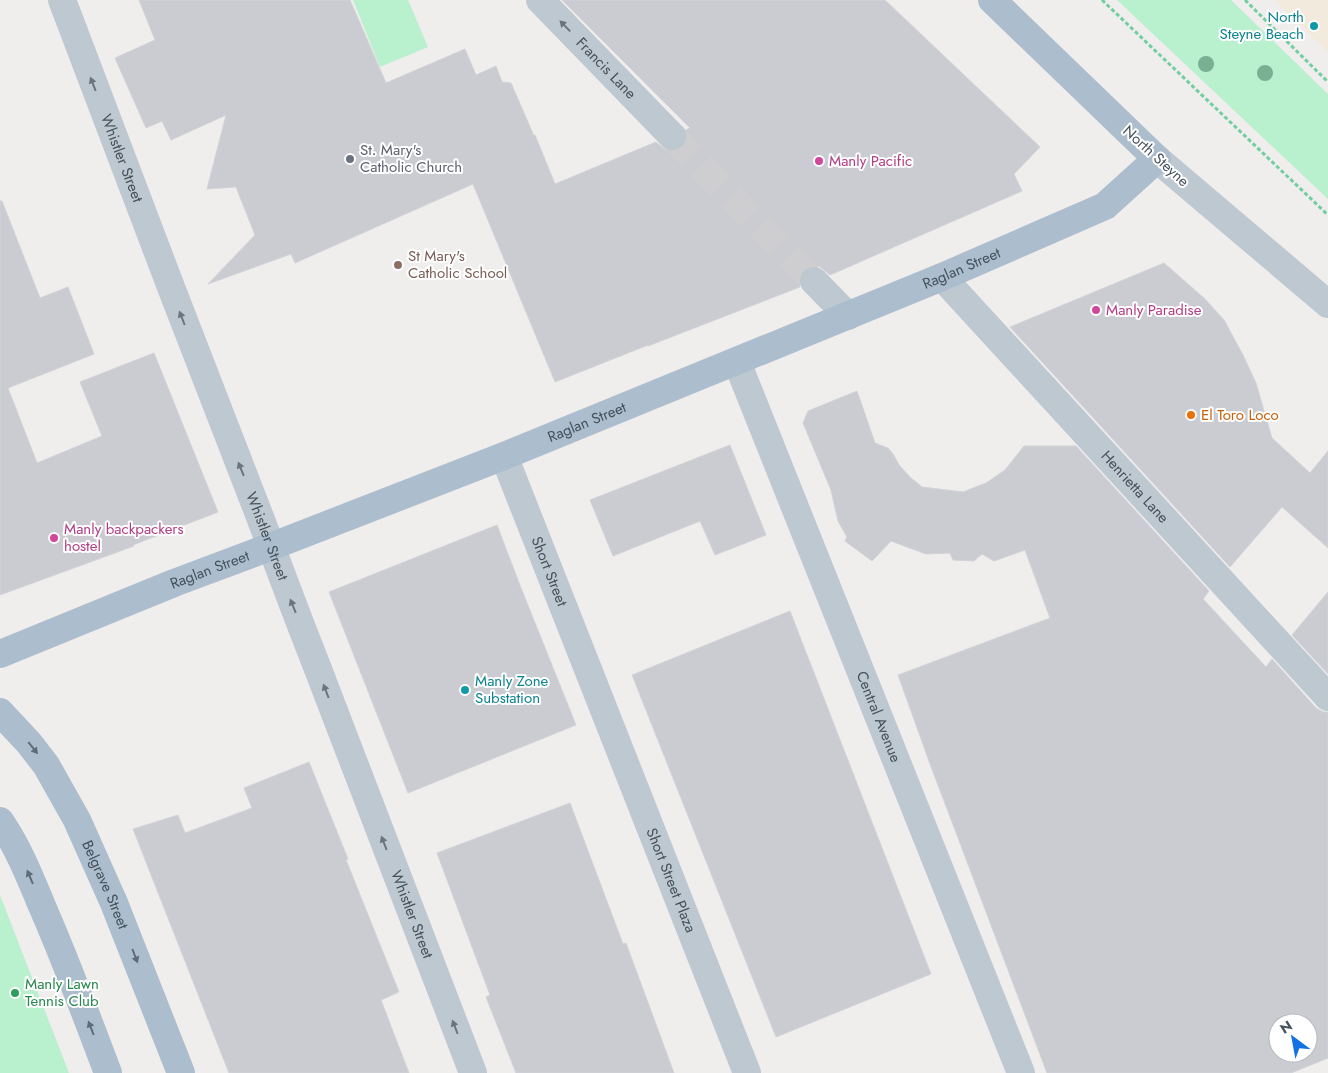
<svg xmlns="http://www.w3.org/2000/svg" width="1328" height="1073" font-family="Jost,sans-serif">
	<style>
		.green { fill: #b9f0ce }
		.sand { fill: #f2ebdd }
		.building { fill: #caccd2; stroke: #d1d3d9; fill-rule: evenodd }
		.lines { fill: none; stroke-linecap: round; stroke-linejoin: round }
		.minor-tunnel { stroke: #ceced0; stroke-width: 28; stroke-dasharray: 28 14; stroke-linecap: butt }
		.path { stroke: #70cf9f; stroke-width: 3; stroke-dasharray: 4 2.5; stroke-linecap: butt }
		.minor { stroke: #bdc8d0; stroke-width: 28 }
		.major { stroke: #acbdcd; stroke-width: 28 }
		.tree { fill: #77b092 }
		.oneway { fill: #69757e }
		.oneway2 { fill: #5f6c78 }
		.culture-dot { fill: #0f9aa8; stroke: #fff; stroke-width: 2 }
		.worship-dot { fill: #6b7280; stroke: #fff; stroke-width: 2 }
		.hotel-dot { fill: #d1479c; stroke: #fff; stroke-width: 2 }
		.education-dot { fill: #8d6e63; stroke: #fff; stroke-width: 2 }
		.food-dot { fill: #e8710a; stroke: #fff; stroke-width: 2 }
		.leisure-dot { fill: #2e9e5b; stroke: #fff; stroke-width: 2 }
		.labels { text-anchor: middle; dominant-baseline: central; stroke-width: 4; stroke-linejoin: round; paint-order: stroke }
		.culture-label { font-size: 15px; fill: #0d838f; stroke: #fff; text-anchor: end }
		.street-label { font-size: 15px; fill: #45515b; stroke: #fff }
		.worship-label { font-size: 15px; fill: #5b616d; stroke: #fff; text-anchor: start }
		.hotel-label { font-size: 15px; fill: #b23c85; stroke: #fff; text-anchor: start }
		.education-label { font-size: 15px; fill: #785e54; stroke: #fff; text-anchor: start }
		.food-label { font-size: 15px; fill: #c56008; stroke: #fff; text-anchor: start }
		.leisure-label { font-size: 15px; fill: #27864d; stroke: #fff; text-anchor: start }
	</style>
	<rect width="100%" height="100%" fill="#f0eded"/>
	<g class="green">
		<path d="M353 0H408L428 47 380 67Z"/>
		<path d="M1117 0H1231L1328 94V199Z"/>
		<path d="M0 895 69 1073H0Z"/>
	</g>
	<path class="sand" d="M1274 0H1328V52Z"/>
	<g class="building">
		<path d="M139 0H350L386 83 465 49 476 75 496 66 502 82 511 83 534 136 535 135 555 184 656 142 667 151H676L683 147 687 140 686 130 690 128 562 0H885L1040 147 1014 174 1022 191 830 275 819 266H810L804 270 799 276 800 287 648 346V345L555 382 473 184 295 263 291 254 208 284 255 235 236 187 207 189 226 115 171 140 162 121 146 128 115 58 155 40Z"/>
		<path d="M0 201H2L40 298 68 287 94 354 8 388 37 463 102 436 80 382 154 353 218 512 133 545 134 546 0 595Z"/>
		<path d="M1164 263 1205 299 1224 320 1243 355 1256 383 1272 438 1310 473 1328 451V548L1282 507 1230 567 1010 327Z"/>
		<path d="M857 391 875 443 888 448 893 454 899 465 911 478 922 487 963 492 986 483 1005 470 1024 446H1076L1209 591 1203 599 1266 667 1272 659 1316 708 1323 712H1328V1058L1291 1073H1047L930 764 898 675 1050 618 1025 550 994 561 982 554 974 561 953 560 950 553 926 554 891 541 872 561 845 541 847 537 838 521 831 490 803 423 808 411ZM1278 1023H1308V1053H1278Z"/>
		<path d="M730 445 766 535 715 555 700 521 613 556 590 500Z"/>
		<path d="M497 525 521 588 576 725 408 793 329 592Z"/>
		<path d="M1328 592V674L1292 635Z"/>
		<path d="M790 611 931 974 776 1037 632 675Z"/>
		<path d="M309 762 348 859 346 860 399 992 381 1000 409 1073H229L133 829 178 815 185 833 252 808 244 788Z"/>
		<path d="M570 803 623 944 626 943 674 1073H516L486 997 490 995 437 853Z"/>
	</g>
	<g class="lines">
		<path class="minor-tunnel" d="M672 136 814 281"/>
		<g class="path">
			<path d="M1102 0 1328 215"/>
			<path d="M1245 0 1328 82"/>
		</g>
		<g class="minor">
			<path id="s1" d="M62 0C125 167 188 333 253 499 273 550 291 601 311 651L473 1073"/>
			<path id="s2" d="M540 0 672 136"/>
			<path d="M1157 159 1328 304"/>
			<path id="s3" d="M942 277 1328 697"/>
			<path d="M814 281 848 316"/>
			<path id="s4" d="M737 362 1021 1073"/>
			<path id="s5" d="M504 456 747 1073"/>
		</g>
		<g class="major">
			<path id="s6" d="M0 654 174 583 270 547 504 456 942 277 1105 206 1157 159 992 0"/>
			<path id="s7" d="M0 712 29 743 46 765 77 820 114 903 181 1073"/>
			<path d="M0 821C18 847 30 877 42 906 66 961 87 1017 108 1073"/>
		</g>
	</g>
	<g class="tree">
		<circle cx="1206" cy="64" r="8"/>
		<circle cx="1265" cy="73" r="8"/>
	</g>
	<defs><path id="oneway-solid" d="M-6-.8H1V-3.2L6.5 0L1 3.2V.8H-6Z" transform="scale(1.25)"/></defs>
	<g class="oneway">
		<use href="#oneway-solid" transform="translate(565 26) rotate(-134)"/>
		<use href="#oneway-solid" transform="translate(93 84) rotate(-111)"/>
		<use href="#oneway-solid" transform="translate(182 318) rotate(-111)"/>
		<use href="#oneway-solid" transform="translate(241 469) rotate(-112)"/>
		<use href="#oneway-solid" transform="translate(293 606) rotate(-112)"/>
		<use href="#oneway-solid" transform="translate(326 691) rotate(-111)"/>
		<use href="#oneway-solid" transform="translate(384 843) rotate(-111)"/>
		<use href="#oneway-solid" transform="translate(455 1027) rotate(-111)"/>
	</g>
	<g class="oneway2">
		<use href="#oneway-solid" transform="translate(33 748) rotate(51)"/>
		<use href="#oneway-solid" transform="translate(30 877) rotate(-113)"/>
		<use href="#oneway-solid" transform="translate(135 956) rotate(69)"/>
		<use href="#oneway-solid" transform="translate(91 1028) rotate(-111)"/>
	</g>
	<g class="culture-dot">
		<circle cx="1314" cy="26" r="5"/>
		<circle cx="465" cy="690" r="5"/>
	</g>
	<circle class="worship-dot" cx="350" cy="159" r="5"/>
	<g class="hotel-dot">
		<circle cx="819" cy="161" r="5"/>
		<circle cx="1096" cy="310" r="5"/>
		<circle cx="54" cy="538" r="5"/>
	</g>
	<circle class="education-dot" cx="398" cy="265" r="5"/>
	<circle class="food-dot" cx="1191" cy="415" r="5"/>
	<circle class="leisure-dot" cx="15" cy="993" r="5"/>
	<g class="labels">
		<g class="culture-label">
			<text x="1304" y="17">North<tspan x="1304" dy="17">Steyne Beach</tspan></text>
			<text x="475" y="681" text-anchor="start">Manly Zone<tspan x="475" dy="17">Substation</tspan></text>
		</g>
		<g class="street-label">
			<text stroke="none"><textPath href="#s2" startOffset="95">Francis Lane</textPath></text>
			<text transform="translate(1156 156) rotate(42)">North Steyne</text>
			<text stroke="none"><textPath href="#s1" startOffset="169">Whistler Street</textPath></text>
			<text stroke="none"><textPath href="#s6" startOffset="1036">Raglan Street</textPath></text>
			<text stroke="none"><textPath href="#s6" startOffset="631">Raglan Street</textPath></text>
			<text stroke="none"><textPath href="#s3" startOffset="285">Henrietta Lane</textPath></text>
			<text stroke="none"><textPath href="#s1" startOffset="574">Whistler Street</textPath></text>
			<text stroke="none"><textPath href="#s6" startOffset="226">Raglan Street</textPath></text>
			<text stroke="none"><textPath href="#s5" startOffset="124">Short Street</textPath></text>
			<text stroke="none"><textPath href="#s4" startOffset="382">Central Avenue</textPath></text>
			<text stroke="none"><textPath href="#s5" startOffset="456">Short Street Plaza</textPath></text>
			<text stroke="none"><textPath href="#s7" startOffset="204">Belgrave Street</textPath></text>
			<text stroke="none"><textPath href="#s1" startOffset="979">Whistler Street</textPath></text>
		</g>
		<g class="worship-label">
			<text x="360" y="150">St. Mary's<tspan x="360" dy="17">Catholic Church</tspan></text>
		</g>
		<g class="hotel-label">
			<text x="829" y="161">Manly Pacific</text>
			<text x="1106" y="310">Manly Paradise</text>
			<text x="64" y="529">Manly backpackers<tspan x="64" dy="17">hostel</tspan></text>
		</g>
		<g class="education-label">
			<text x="408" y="256">St Mary's<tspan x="408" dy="17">Catholic School</tspan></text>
		</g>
		<g class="food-label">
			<text x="1201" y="415">El Toro Loco</text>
		</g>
		<g class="leisure-label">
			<text x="25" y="984">Manly Lawn<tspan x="25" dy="17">Tennis Club</tspan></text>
		</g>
	</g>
	<g transform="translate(1293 1038) rotate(328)"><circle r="24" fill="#ffffff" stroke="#b5b9bd"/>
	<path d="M0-4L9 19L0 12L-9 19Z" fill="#1371e4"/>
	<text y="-8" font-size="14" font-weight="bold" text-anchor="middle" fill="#45515b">N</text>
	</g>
</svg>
